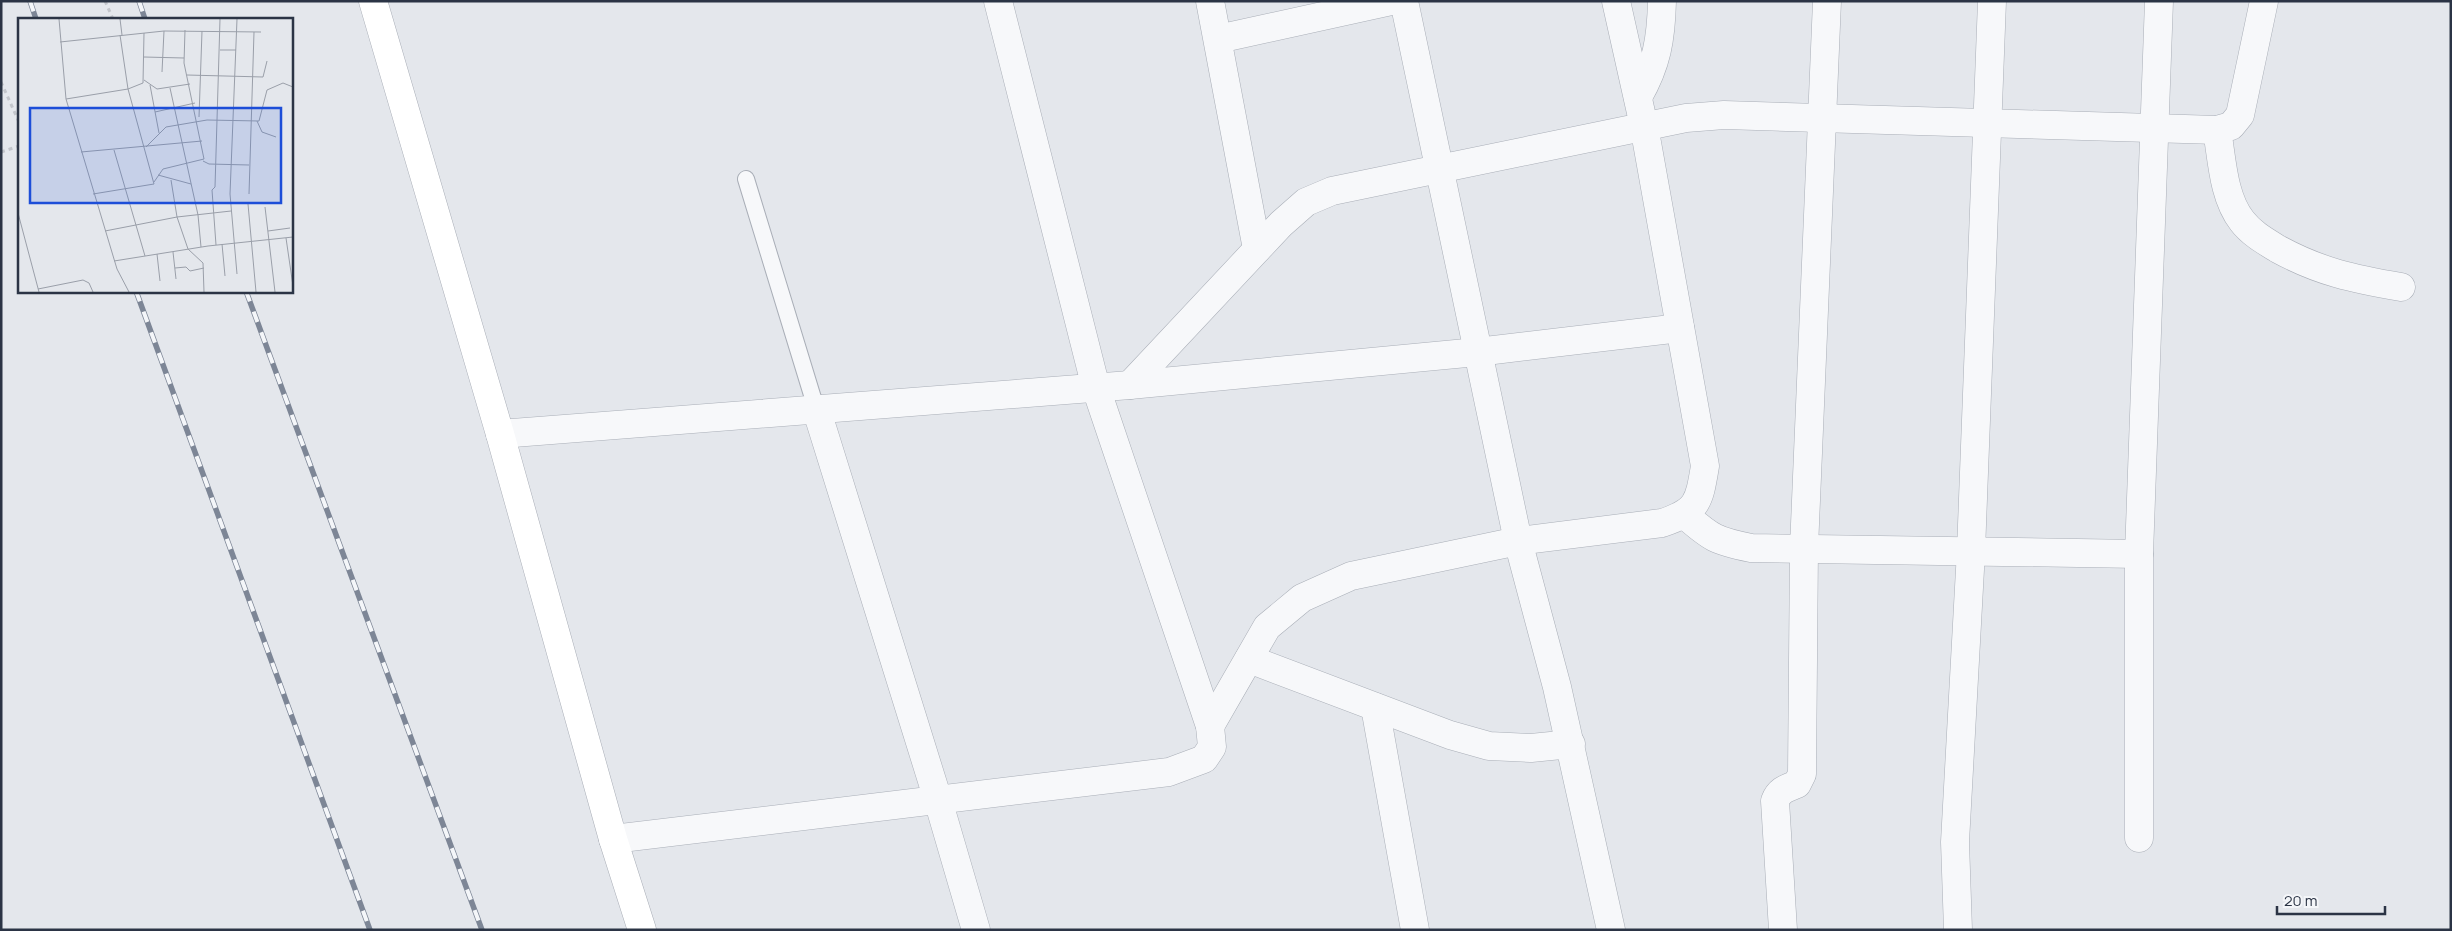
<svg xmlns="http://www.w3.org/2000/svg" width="2452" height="931" font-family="Manrope,sans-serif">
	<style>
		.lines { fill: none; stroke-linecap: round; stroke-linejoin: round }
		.service-casing { stroke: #a9aeb7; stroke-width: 18 }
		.minor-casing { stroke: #a9aeb7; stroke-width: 29 }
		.secondary-casing { stroke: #a9aeb7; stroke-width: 29 }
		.path { stroke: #c2c5cb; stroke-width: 3; stroke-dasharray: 4 4; stroke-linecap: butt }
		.service { stroke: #f7f8fa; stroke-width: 16 }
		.minor { stroke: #f7f8fa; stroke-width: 28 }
		.secondary { stroke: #fff; stroke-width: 28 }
		.rail-casing { stroke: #7d8696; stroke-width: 5.5 }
		.rail { stroke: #f4f6f9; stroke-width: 4; stroke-dasharray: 11; stroke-linecap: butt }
		.inset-road { fill: none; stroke: #9a9fa9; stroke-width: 1 }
		.view { fill: #1d4ed8; fill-opacity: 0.15; stroke: #1d4ed8; stroke-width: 2.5 }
		.inset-edge { fill: none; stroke: #2b3445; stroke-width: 2.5 }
	</style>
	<rect width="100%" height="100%" fill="#e4e7ec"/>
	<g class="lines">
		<defs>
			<path id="service" d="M746 179 816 408"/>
			<g id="minor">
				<path d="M1210 1 1257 249"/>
				<path d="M1404 1 1518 541 1557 687 1611 930"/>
				<path d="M1218 39 1391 1"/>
				<path d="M1638 97C1657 64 1661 39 1662 1"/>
				<path d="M2217 130C2222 159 2223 197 2242 221 2251 233 2265 241 2278 249 2320 272 2354 279 2401 287"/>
				<path d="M1130 385 1281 224 1306 202 1332 191 1686 118 1724 115 2217 130 2231 126 2240 115 2264 1"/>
				<path d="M816 408 938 800 976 930"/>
				<path d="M500 434 1130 385 1477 352 1680 328"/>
				<path d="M1685 515C1711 538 1716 541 1751 548L2139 554"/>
				<path d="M1249 659 1450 735 1489 746 1531 748 1571 744"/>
				<path d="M1375 707 1415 930"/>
				<path d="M1210 726 1267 627 1302 598 1351 576 1518 541 1662 523C1698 511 1699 502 1705 466L1644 126 1616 1"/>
				<path d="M2139 838V554L2159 1"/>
				<path d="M613 839 1169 772 1204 759 1212 747 1210 726 1096 388 998 1"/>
				<path d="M1783 930 1775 801C1779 790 1787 788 1797 784L1802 774 1804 548 1827 1"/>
				<path d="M1958 930 1955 842 1971 551 1992 1"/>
			</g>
			<path id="secondary" d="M373 1 500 434 613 839 642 930"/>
		</defs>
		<use href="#service" class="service-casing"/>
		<use href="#minor" class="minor-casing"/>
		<use href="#secondary" class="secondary-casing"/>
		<g class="path">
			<path d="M105 1 113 19"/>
			<path d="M1 82 19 122"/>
			<path d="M1 152 19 146"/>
		</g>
		<use href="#service" class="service"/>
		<use href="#minor" class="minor"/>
		<use href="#secondary" class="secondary"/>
		<defs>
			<g id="rail">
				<path d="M30 1 36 19"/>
				<path d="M139 1 145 19"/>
				<path d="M136 291 370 930"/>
				<path d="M246 291 482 930"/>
			</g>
		</defs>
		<use href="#rail" class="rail-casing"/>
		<use href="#rail" class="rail"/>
	</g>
	<g transform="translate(18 18)">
		<rect width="275" height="275" fill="#e4e7ec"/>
		<path class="inset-road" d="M41 1 48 81 99 251 111 274M102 1 104 17M219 1 212 176 219 256M42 24 146 13 243 14M202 32H218M126 39 166 40M144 54 146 13M169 57 245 59 249 43M126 62 139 71 172 66M132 67 141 115M152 70 180 197 183 229M48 81 110 71 125 65 126 15M137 94 177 85M181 99 184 13M239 103 244 114 258 119M128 129 148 109 189 102 241 103 249 72 265 65 275 69M96 132 127 238M63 134 184 123M185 143 191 146 231 147M140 157 173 166M153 162 159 199 170 231 185 245 186 274M136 164 145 151 186 141 166 45 167 12M75 176 136 166 110 71 102 17M231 176 236 14M230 186 238 274M247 189 257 274M0 195 21 274M87 213 159 199 213 193M250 213 272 210M268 220 275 268M204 226 207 258M198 227 194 172 197 169 202 1M155 234 158 261M139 236 142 263M96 243 190 228 275 219M157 250 168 249 172 253 186 250M20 271 65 262 71 265 75 274"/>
		<path class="view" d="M12 90H263V185H12Z"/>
		<rect width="275" height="275" class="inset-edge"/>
	</g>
	<rect width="2452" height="931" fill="none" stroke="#2b3445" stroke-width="5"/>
	<path d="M2277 906v8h108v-8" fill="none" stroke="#2b3445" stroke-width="2.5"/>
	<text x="2284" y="906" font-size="15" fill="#2b3445" stroke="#f4f6f9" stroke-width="4" paint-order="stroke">20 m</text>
</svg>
